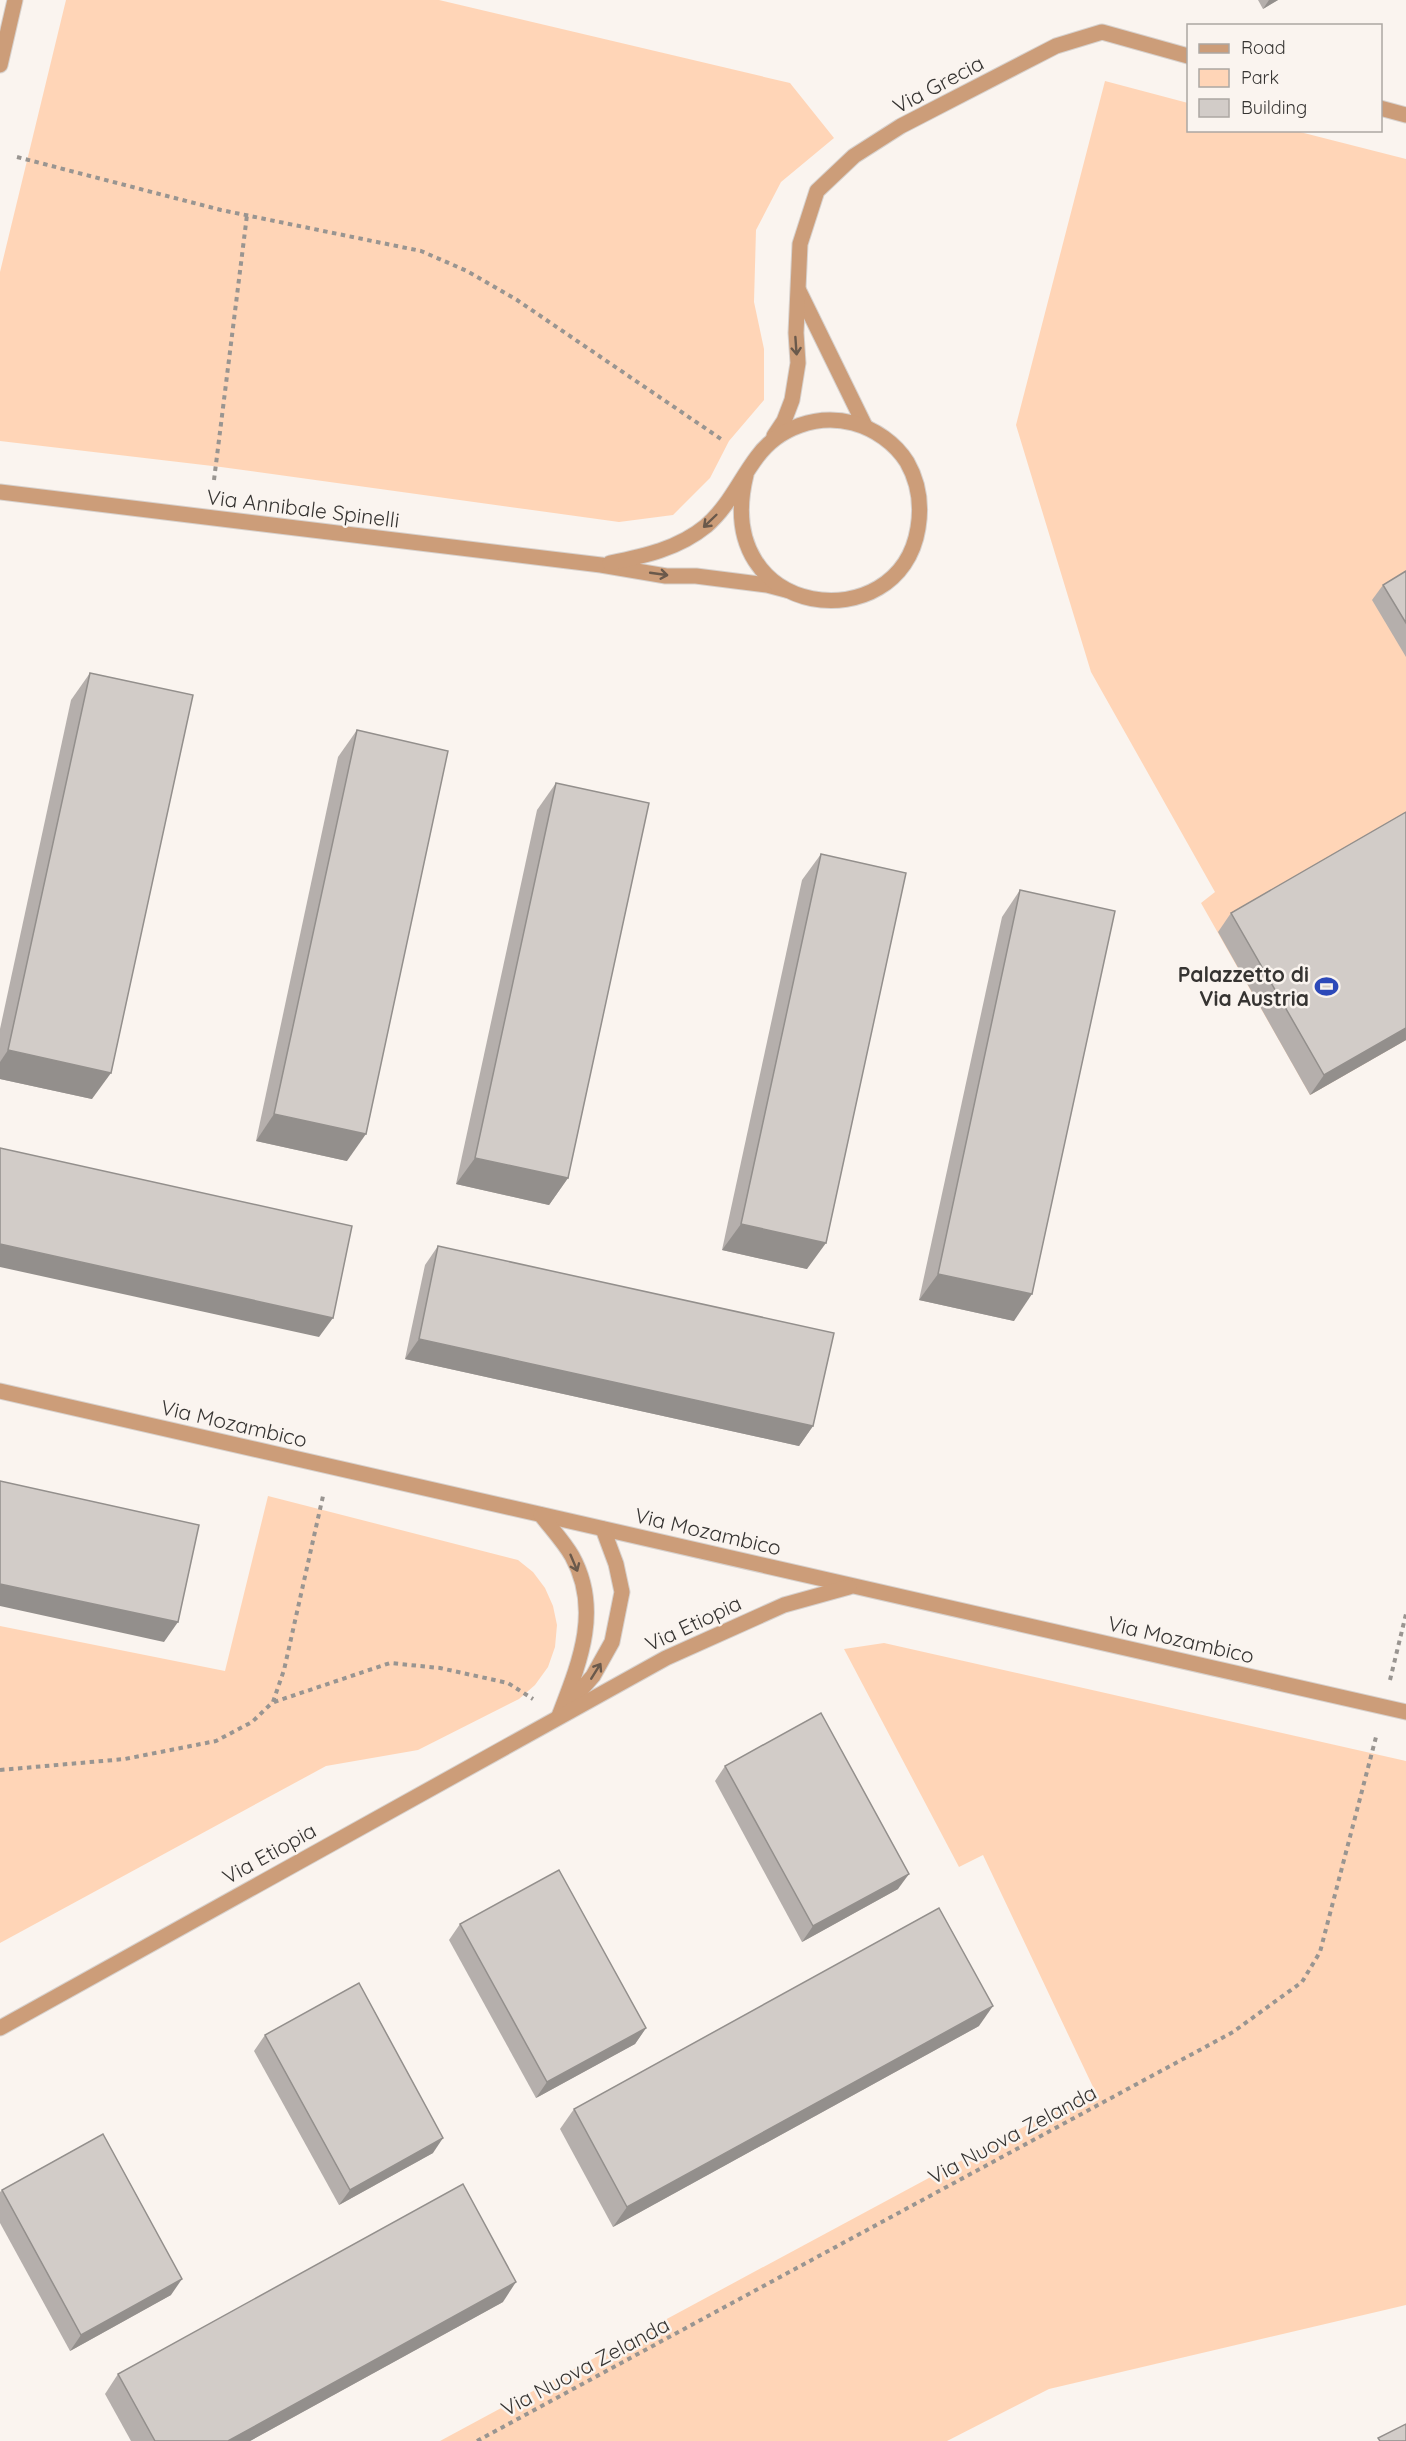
<svg xmlns="http://www.w3.org/2000/svg" width="1406" height="2441" font-family="Quicksand,sans-serif">
	<style>
		.green { fill: #ffd5b7 }
		.lines { fill: none; stroke-linecap: round; stroke-linejoin: round }
		.street-casing { stroke: #d7d1cd; stroke-width: 17 }
		.path { stroke: #999591; stroke-width: 4; stroke-dasharray: 4.5 4.5; stroke-linecap: butt }
		.street { stroke: #cc9d79; stroke-width: 15 }
		.wall { fill: #b5afac }
		.shaded-wall { fill: #938f8c }
		.building { fill: #d2ccc8; stroke: #938f8c; stroke-width: 1.5 }
		.oneway { stroke: #6a594b }
		.labels { text-anchor: middle; dominant-baseline: central; stroke-width: 5; stroke-linejoin: round; paint-order: stroke }
		.street-label { font-size: 21px; fill: #363432; stroke: #faf4ef }
		.poi-label { font-size: 21px; font-weight: bold; fill: #363432; stroke: #faf4ef; text-anchor: end }
	</style>
	<rect width="100%" height="100%" fill="#faf4ef"/>
	<g class="green">
		<path d="M66 0H439L790 83 834 138 781 182 756 230 754 302 764 349V400L729 441 710 478 673 515 619 522 221 467 0 441V272Z"/>
		<path d="M1105 81 1188 103V130L1296 131 1406 159V1040L1310 1095 1201 903 1215 892 1091 672 1016 425Z"/>
		<path d="M268 1496 518 1560 533 1572 545 1588 553 1606 557 1625 555 1647 548 1667 535 1685 519 1699 418 1750 326 1766 0 1943V1626L225 1671Z"/>
		<path d="M884 1643 1406 1761V2305L1049 2389 947 2441H440L1094 2089 983 1855 959 1867 844 1649Z"/>
	</g>
	<g class="lines">
		<defs>
			<g id="street">
				<path d="M0 65 15 0"/>
				<path d="M1380 108 1406 115"/>
				<path d="M799 291 865 426"/>
				<path d="M774 436 784 421 792 400 798 363 796 333 800 244 817 191 854 156 901 126 1056 46 1102 32 1188 56"/>
				<path d="M0 492 601 565 666 576H696L767 585 786 590"/>
				<path d="M610 563C644 556 678 549 706 526 729 506 739 481 757 457 779 427 817 414 853 423 875 429 895 443 907 462 919 483 922 504 918 528 900 641 710 621 746 475"/>
				<path d="M0 1391 1406 1712"/>
				<path d="M541 1515C551 1528 564 1542 572 1556 602 1610 579 1664 559 1716"/>
				<path d="M566 1707 593 1676 612 1642 622 1592 616 1564 603 1529"/>
				<path d="M0 2028 666 1658 784 1605 849 1587"/>
			</g>
		</defs>
		<use href="#street" class="street-casing"/>
		<g class="path">
			<path d="M17 157 221 210 421 251 467 271 517 300 724 441"/>
			<path d="M214 480 247 215"/>
			<path d="M1390 1680 1406 1614"/>
			<path d="M274 1702 390 1663 440 1668 508 1683 533 1699"/>
			<path d="M0 1770 125 1759 216 1741 252 1722 273 1702 284 1670 323 1496"/>
			<path d="M477 2441 1233 2032 1302 1982 1320 1952 1376 1737"/>
		</g>
		<use href="#street" class="street"/>
	</g>
	<g class="wall">
		<path d="M1258 0H1278L1263 9Z"/>
		<path d="M1406 571V657L1372 600 1383 585Z"/>
		<path d="M90 673 92 1099 0 1079V1029L71 700Z"/>
		<path d="M357 730 347 1161 256 1141 338 757Z"/>
		<path d="M556 783 568 1178 549 1205 456 1184 537 810Z"/>
		<path d="M1406 812V1040L1310 1095 1218 932 1231 913Z"/>
		<path d="M821 854 807 1269 722 1250 802 880Z"/>
		<path d="M1020 890 1014 1321 919 1300 1002 917Z"/>
		<path d="M438 1246 813 1426 799 1446 405 1359 425 1265Z"/>
		<path d="M725 1766 898 1889 802 1942 715 1781Z"/>
		<path d="M460 1924 646 2028 635 2044 536 2098 449 1940Z"/>
		<path d="M979 2026 613 2227 560 2129 574 2109Z"/>
		<path d="M265 2035 433 2153 339 2205 254 2051Z"/>
		<path d="M2 2190 171 2295 70 2351 0 2223V2192Z"/>
		<path d="M503 2302 250 2441H131L105 2394 118 2374Z"/>
	</g>
	<g class="shaded-wall">
		<path d="M1269 0H1278L1263 9Z"/>
		<path d="M1406 1028V1040L1310 1095 1324 1075Z"/>
		<path d="M8 1050 111 1073 92 1099 0 1079V1062Z"/>
		<path d="M274 1114 366 1134 347 1161 256 1141Z"/>
		<path d="M475 1158 568 1178 549 1205 456 1184Z"/>
		<path d="M741 1224 826 1243 807 1269 722 1250Z"/>
		<path d="M0 1244 333 1318 319 1337 0 1267Z"/>
		<path d="M938 1274 1032 1294 1014 1321 919 1300Z"/>
		<path d="M419 1339 813 1426 799 1446 405 1359Z"/>
		<path d="M0 1584 178 1622 164 1642 0 1606Z"/>
		<path d="M909 1874 898 1889 802 1942 813 1926Z"/>
		<path d="M993 2006 979 2026 613 2227 627 2207Z"/>
		<path d="M646 2028 635 2044 536 2098 547 2082Z"/>
		<path d="M443 2138 433 2153 339 2205 350 2190Z"/>
		<path d="M182 2279 171 2295 70 2351 81 2335Z"/>
		<path d="M516 2282 503 2302 250 2441H228Z"/>
	</g>
	<g class="building">
		<path d="M1406 571V623L1383 585Z"/>
		<path d="M90 673 193 695 111 1073 8 1050Z"/>
		<path d="M357 730 448 751 366 1134 274 1114Z"/>
		<path d="M556 783 649 803 568 1178 475 1158Z"/>
		<path d="M1406 812V1028L1324 1075 1231 913Z"/>
		<path d="M821 854 906 873 826 1243 741 1224Z"/>
		<path d="M1020 890 1115 911 1032 1294 938 1274Z"/>
		<path d="M0 1148 352 1226 333 1318 0 1244Z"/>
		<path d="M438 1246 834 1333 813 1426 419 1339Z"/>
		<path d="M0 1481 199 1525 178 1622 0 1584Z"/>
		<path d="M821 1713 909 1874 813 1926 725 1766Z"/>
		<path d="M559 1870 646 2028 547 2082 460 1924Z"/>
		<path d="M939 1908 993 2006 627 2207 574 2109Z"/>
		<path d="M359 1983 443 2138 350 2190 265 2035Z"/>
		<path d="M103 2134 182 2279 81 2335 2 2190Z"/>
		<path d="M463 2184 516 2282 228 2441H155L118 2374Z"/>
		<path d="M1406 2424V2441H1380L1378 2438Z"/>
	</g>
	<defs><path id="oneway-shaft" d="M-6 0H5M1.5-3L5.5 0L1.5 3" fill="none" stroke-width="1.6" stroke-linecap="round" stroke-linejoin="round" transform="scale(1.5)"/></defs>
	<g class="oneway">
		<use href="#oneway-shaft" transform="translate(796 346) rotate(86)"/>
		<use href="#oneway-shaft" transform="translate(710 521) rotate(136)"/>
		<use href="#oneway-shaft" transform="translate(659 574) rotate(8)"/>
		<use href="#oneway-shaft" transform="translate(574 1563) rotate(67)"/>
		<use href="#oneway-shaft" transform="translate(596 1671) rotate(-58)"/>
	</g>
	<defs>
		<symbol id="stadium-bare" viewBox="-9 -9 18 18"><path d="M0-5a6.5 5 0 1 0 0 10a6.5 5 0 1 0 0-10ZM-3.5-1.8h7v3.6h-7Z" fill="#2d49b9" stroke="#faf4ef" stroke-width="2.5" paint-order="stroke"/></symbol>
	</defs>
	<g fill-rule="evenodd">
		<use href="#stadium-bare" x="1310" y="970" width="33" height="33"/>
	</g>
	<g class="labels">
		<g class="street-label">
			<text transform="translate(938 84) rotate(-28)">Via Grecia</text>
			<text transform="translate(303 508) rotate(7)">Via Annibale Spinelli</text>
			<text transform="translate(234 1423) rotate(13)">Via Mozambico</text>
			<text transform="translate(708 1531) rotate(13)">Via Mozambico</text>
			<text transform="translate(693 1623) rotate(-25)">Via Etiopia</text>
			<text transform="translate(1181 1639) rotate(13)">Via Mozambico</text>
			<text transform="translate(269 1853) rotate(-29)">Via Etiopia</text>
			<text transform="translate(1012 2134) rotate(-28)">Via Nuova Zelanda</text>
			<text transform="translate(585 2366) rotate(-28)">Via Nuova Zelanda</text>
		</g>
		<g class="poi-label">
			<text x="1309" y="974">Palazzetto di<tspan x="1309" dy="24">Via Austria</tspan></text>
		</g>
	</g>
	<rect x="1187" y="24" width="195" height="108" fill="#faf4ef" stroke="#aca7a3" stroke-width="1.5"/>
	<rect x="1199" y="44" width="30" height="9" fill="#cc9d79" stroke="#aca7a3" stroke-width="1.5"/>
	<text x="1241" y="54" font-size="18" fill="#363432">Road</text>
	<rect x="1199" y="69" width="30" height="18" fill="#ffd5b7" stroke="#aca7a3" stroke-width="1.5"/>
	<text x="1241" y="84" font-size="18" fill="#363432">Park</text>
	<rect x="1199" y="99" width="30" height="18" fill="#d2ccc8" stroke="#aca7a3" stroke-width="1.5"/>
	<text x="1241" y="114" font-size="18" fill="#363432">Building</text>
</svg>
